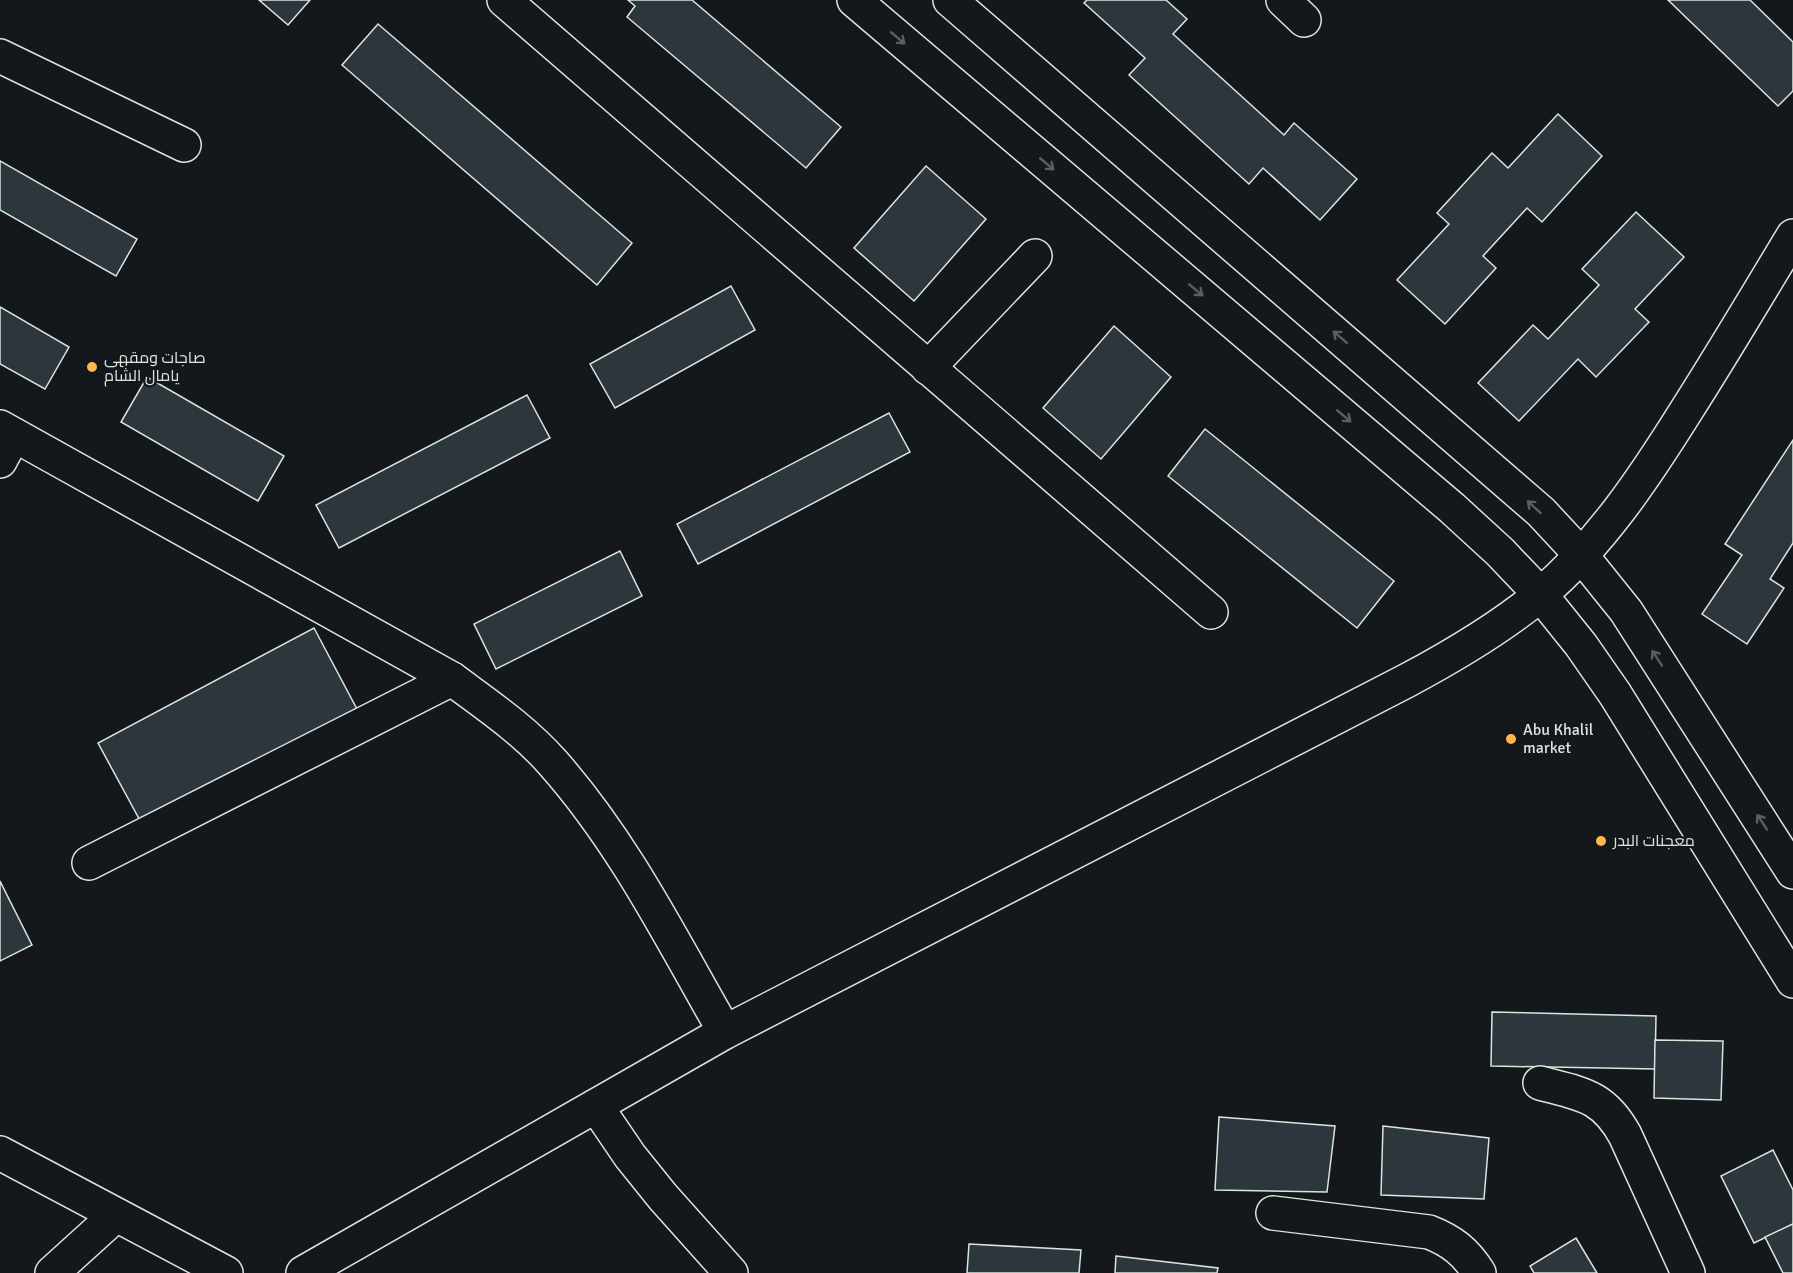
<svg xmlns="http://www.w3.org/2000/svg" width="1793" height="1273" font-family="Signika,Cairo,sans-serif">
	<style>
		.building { fill: #2c363c; stroke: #d8e6dc; stroke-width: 1.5 }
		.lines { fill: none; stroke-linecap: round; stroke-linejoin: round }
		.minor-casing { stroke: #d8e6dc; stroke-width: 36 }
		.minor { stroke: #14181c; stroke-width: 33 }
		.oneway { stroke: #59605f }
		.poi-dot { fill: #ffb74d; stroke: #14181c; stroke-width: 2 }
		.labels { text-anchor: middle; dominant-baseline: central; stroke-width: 4.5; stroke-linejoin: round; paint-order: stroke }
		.poi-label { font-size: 16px; fill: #d8e6dc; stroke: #14181c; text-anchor: start }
	</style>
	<rect width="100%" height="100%" fill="#14181c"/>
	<g class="building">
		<path d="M259 0H310L288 25Z"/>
		<path d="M628 0H692L841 127 806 168 627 17 635 6Z"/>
		<path d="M1087 0H1166L1187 19 1173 34 1284 135 1294 123 1357 179 1320 220 1263 168 1249 184 1129 75 1145 58 1084 3Z"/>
		<path d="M1668 0H1750L1793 42V91L1778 106Z"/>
		<path d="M378 24 632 243 597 285 342 65Z"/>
		<path d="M1558 114 1602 156 1542 222 1527 208 1483 256 1496 268 1445 324 1397 280 1449 224 1437 213 1492 153 1508 168Z"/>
		<path d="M0 161 137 239 116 276 0 210Z"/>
		<path d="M926 166 986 219 914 301 854 248Z"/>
		<path d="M1636 212 1684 257 1635 309 1649 322 1596 377 1578 359 1519 421 1478 383 1533 325 1548 339 1599 285 1582 269Z"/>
		<path d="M731 286 755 330 615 408 590 364Z"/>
		<path d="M0 307 69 347 45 389 0 364Z"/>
		<path d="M1114 326 1171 377 1101 459 1043 408Z"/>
		<path d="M147 377 284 456 258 501 121 422Z"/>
		<path d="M527 395 550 438 339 548 316 505Z"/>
		<path d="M889 413 910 452 698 564 677 524Z"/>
		<path d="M1205 429 1394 581 1357 628 1168 476Z"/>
		<path d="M1793 440V543L1770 579 1784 588 1747 644 1702 614 1742 555 1725 544Z"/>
		<path d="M620 551 642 596 496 669 474 624Z"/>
		<path d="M314 628 358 711 143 826 98 743Z"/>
		<path d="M0 881 32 945 0 961Z"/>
		<path d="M1492 1012 1656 1016 1655 1069 1491 1066Z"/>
		<path d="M1655 1040 1723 1041 1721 1100 1654 1098Z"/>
		<path d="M1219 1117 1335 1126 1327 1192 1215 1190Z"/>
		<path d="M1383 1126 1489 1138 1484 1199 1381 1195Z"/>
		<path d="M1773 1150 1793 1190V1224L1754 1243 1721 1176Z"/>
		<path d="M1793 1224V1273H1783L1765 1237Z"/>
		<path d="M1576 1238 1597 1273H1534L1530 1266Z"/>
		<path d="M969 1244 1081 1250 1079 1273H967Z"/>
		<path d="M1116 1256 1218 1268 1217 1273H1115Z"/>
	</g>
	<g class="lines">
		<defs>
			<g id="minor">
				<path d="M504 0 1211 612"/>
				<path d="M854 0 1452 508 1500 552 1540 594 1581 645 1615 694 1793 981"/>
				<path d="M950 0 1541 512 1581 555 1626 611 1793 872"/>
				<path d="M1283 0 1304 20"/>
				<path d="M0 56 184 145"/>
				<path d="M928 368 1035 256"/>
				<path d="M0 427 452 679C487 705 524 730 553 763 624 843 672 940 725 1032"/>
				<path d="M0 461 14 435"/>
				<path d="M89 863 452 679"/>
				<path d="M1540 1083C1581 1094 1603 1095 1625 1135L1688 1273"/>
				<path d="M596 1106 630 1156 663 1197 731 1273"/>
				<path d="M0 1153 226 1273"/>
				<path d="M1273 1213 1429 1232C1452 1241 1466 1252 1479 1273"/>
				<path d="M52 1273 116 1215"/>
				<path d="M303 1273 725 1032 1406 681C1453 656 1499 629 1540 595 1601 543 1644 478 1686 411 1723 353 1758 294 1793 236"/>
			</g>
		</defs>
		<use href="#minor" class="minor-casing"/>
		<use href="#minor" class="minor"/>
	</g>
	<defs><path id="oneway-shaft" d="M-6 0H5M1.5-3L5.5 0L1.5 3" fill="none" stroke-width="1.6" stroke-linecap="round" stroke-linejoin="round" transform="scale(1.5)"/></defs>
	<g class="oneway">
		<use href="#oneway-shaft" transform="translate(898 38) rotate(40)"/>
		<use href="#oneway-shaft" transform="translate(1047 164) rotate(40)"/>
		<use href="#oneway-shaft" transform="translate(1196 290) rotate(40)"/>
		<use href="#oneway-shaft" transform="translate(1340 337) rotate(-139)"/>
		<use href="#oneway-shaft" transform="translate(1344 416) rotate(40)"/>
		<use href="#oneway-shaft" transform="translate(1534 507) rotate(-138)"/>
		<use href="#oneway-shaft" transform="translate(1657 658) rotate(-123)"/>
		<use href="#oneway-shaft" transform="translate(1762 822) rotate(-123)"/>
	</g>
	<g class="poi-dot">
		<circle cx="92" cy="367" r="6"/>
		<circle cx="1511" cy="739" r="6"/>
		<circle cx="1601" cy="841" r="6"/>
	</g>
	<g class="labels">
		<g class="poi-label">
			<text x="104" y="358">صاجات ومقهى<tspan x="104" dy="18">يامال الشام</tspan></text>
			<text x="1523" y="730">Abu Khalil<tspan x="1523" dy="18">market</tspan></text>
			<text x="1613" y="841">معجنات البدر</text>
		</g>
	</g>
</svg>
